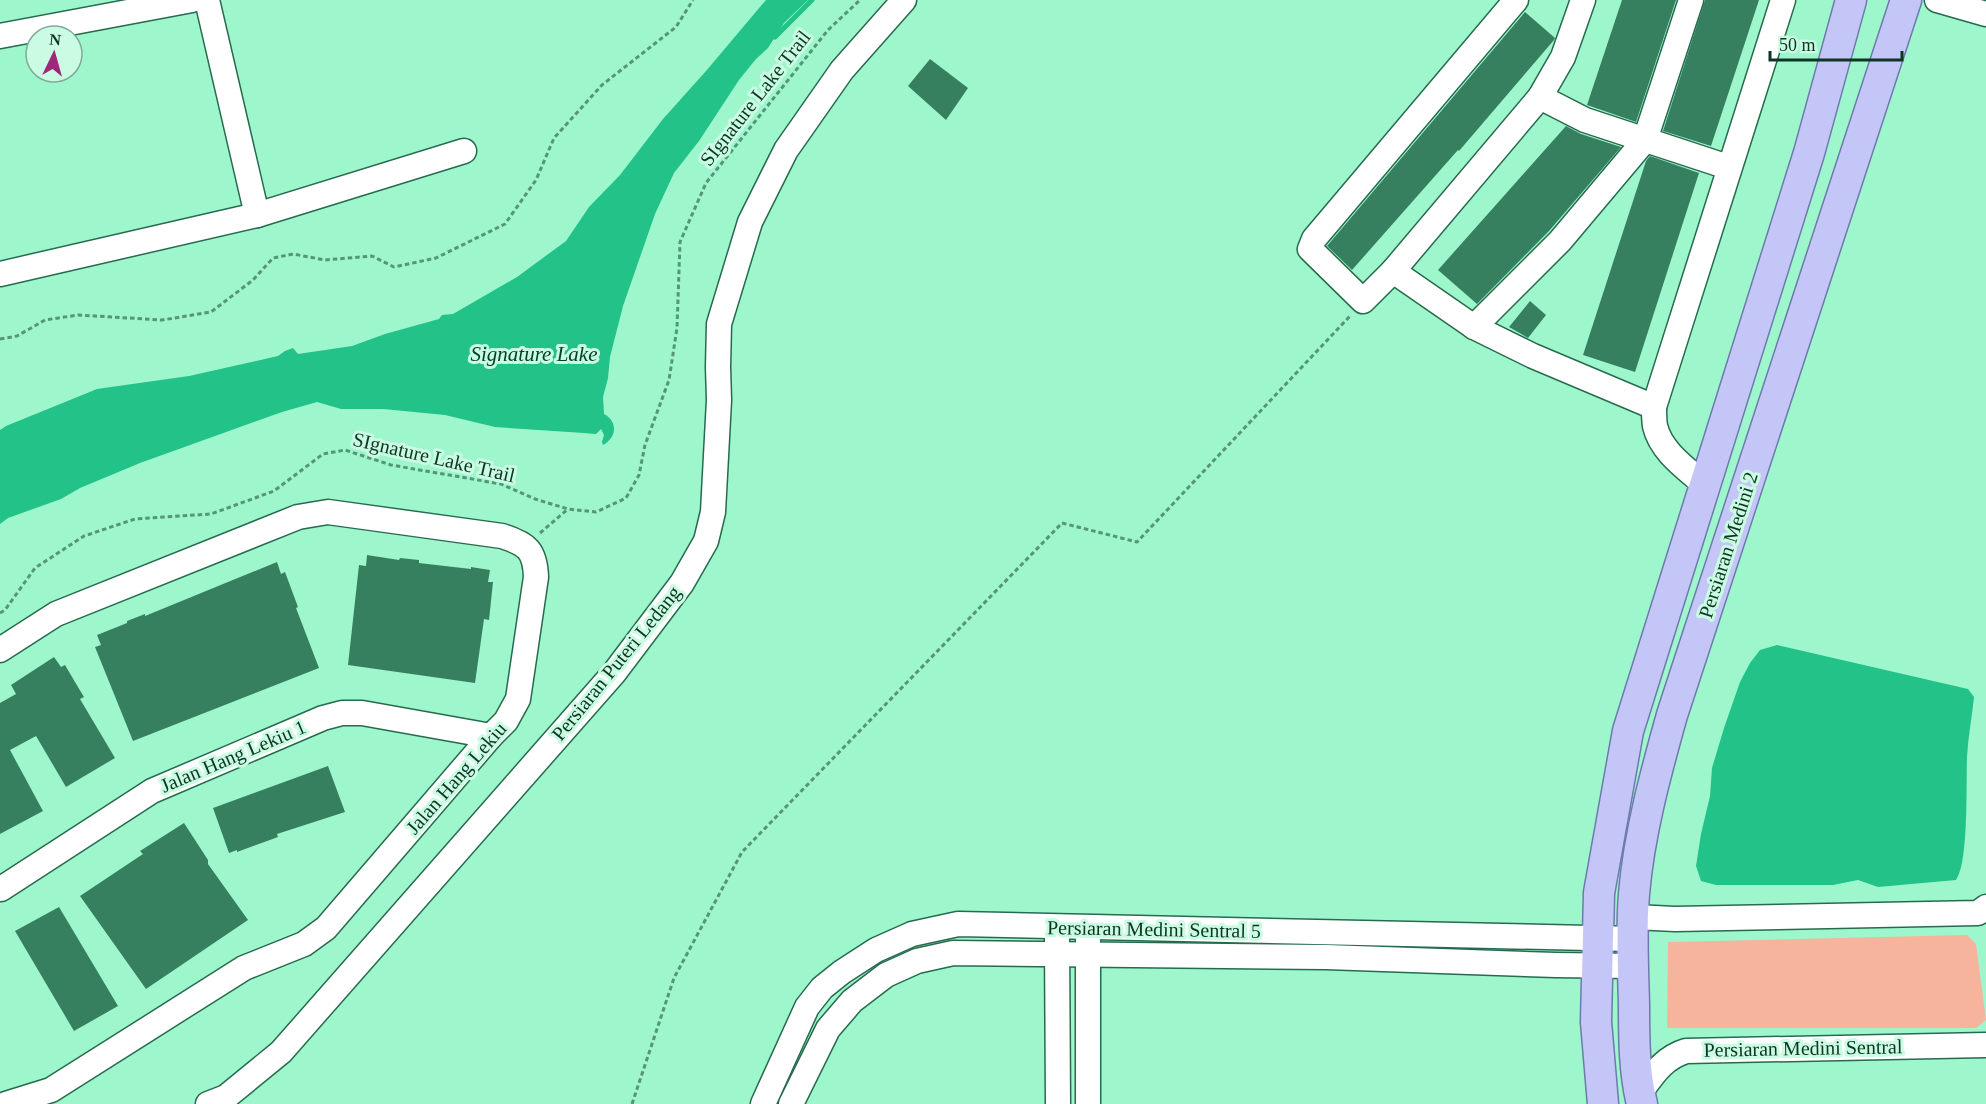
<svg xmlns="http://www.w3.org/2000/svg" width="1986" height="1104" font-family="Georgia,serif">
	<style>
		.green { fill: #f5b49b }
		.water { fill: #22c288 }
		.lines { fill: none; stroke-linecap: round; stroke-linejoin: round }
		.stream { stroke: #22c288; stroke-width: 5 }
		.building { fill: #368060 }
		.minor-casing { stroke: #266b4e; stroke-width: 27 }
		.major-casing { stroke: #6c7bab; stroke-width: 33 }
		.path { stroke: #569678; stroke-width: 3; stroke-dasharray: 4.5 3; stroke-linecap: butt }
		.minor { stroke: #fff; stroke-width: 24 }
		.major { stroke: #c5c6f8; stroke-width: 30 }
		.labels { text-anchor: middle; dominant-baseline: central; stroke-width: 6; stroke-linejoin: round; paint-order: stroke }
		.street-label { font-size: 20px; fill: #0e3524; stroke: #c9fce2 }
		.water-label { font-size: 21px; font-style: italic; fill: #003f28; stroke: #c9fce2 }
	</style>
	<rect width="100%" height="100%" fill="#9ef7cc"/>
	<path class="green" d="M1967 935 1976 944 1986 1020 1976 1028H1667L1668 942Z"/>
	<g class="water">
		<path d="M766 0H808L784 23 768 48 756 59 739 80 699 141 674 173 655 214 623 306 610 357 608 378 603 397 604 414C618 421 617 438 603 445L602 442 604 435 601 429 596 434 584 433 495 427 445 415 383 409H341L317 402 282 412 140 463 80 488 61 499 8 518 0 524V430L6 426 97 389 189 376 278 356 285 351 293 348 298 354 352 346 385 334 439 319 442 315 453 314 517 277 566 241 589 207 620 175 663 119 706 71Z"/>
		<path d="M1777 645 1968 689 1974 697C1972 717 1968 737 1967 757 1966 782 1969 863 1956 880L1878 887 1858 880 1833 885H1716L1701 881 1696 866 1701 834 1710 796 1712 768 1724 728 1740 682 1750 663 1760 650Z"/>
	</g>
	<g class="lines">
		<path class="stream" d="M775 37 812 0"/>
	</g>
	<g class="building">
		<path d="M1622 0H1676L1636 122 1587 105Z"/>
		<path d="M1705 0H1759L1711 146 1663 131Z"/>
		<path d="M1525 12 1555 38 1554 40 1459 151 1458 150 1352 270 1327 246Z"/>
		<path d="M930 59 968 88 946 120 908 86Z"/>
		<path d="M1566 126 1581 134 1621 147 1549 231 1477 304 1438 270Z"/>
		<path d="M1650 156 1699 173 1635 372 1583 355 1646 161Z"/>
		<path d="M1530 301 1546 315 1528 338 1509 327Z"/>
		<path d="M367 555 399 560 400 558 419 560V563L471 569V567L490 570 488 582H493L489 620 484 619 475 683 348 665 359 565 366 566Z"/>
		<path d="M277 562 281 574 285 572 298 607 296 608 319 668 133 741 95 647 101 645 97 635 127 623V621L145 614V616Z"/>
		<path d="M54 657 61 667 65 665 75 682 84 697 80 699 115 758 66 787 36 736 10 750 43 811 0 834V703L16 694 11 685Z"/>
		<path d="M328 766 345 812 277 834 278 837 237 852V850L229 853 213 808Z"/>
		<path d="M184 823 208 860V864L248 920 146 989 80 896 143 854 140 851Z"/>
		<path d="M59 907 118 1006 74 1031 15 931Z"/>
	</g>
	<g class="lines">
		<defs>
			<g id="minor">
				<path d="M207 0 257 215"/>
				<path d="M1516 0 1314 239 1310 249 1363 301 1393 271 1540 97 1563 57 1583 0"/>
				<path d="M1937 0 1986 14"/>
				<path d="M0 36 192 0"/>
				<path d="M1540 97 1585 120 1728 167"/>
				<path d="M1393 271 1474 327 1533 356 1654 407"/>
				<path d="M0 274 257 215 464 151"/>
				<path d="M1474 327 1560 241 1645 140 1691 0"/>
				<path d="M1705 485C1687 469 1661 452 1655 426 1654 420 1654 413 1654 407L1783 0"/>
				<path d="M0 650 56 614 298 517 328 512 502 536C527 544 535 550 536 577L518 699 506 721 491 736 326 928 304 944 244 968 51 1090 6 1104"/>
				<path d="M1 889 152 791 323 718 342 713H362L491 736"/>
				<path d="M1634 917 1675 919 1978 913 1986 907"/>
				<path d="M1057 938 1058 1104"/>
				<path d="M1639 1094C1653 1075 1663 1058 1686 1051L1986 1045"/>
				<path d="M208 1104 226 1097 281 1052 614 673 682 583 706 541 713 512 719 400 718 367 719 324 750 222 786 150 842 70 904 0"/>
				<path d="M763 1104 807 1007 822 988 842 972 876 950 912 934 958 924 1633 939"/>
				<path d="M791 1104 828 1029 852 1001 886 975 917 961 953 953 1326 957 1556 965 1633 966"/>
				<path d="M1088 1104V938"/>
			</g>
			<g id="major">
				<path d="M1603 1104 1596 1022 1599 893 1628 731 1809 153 1851 0"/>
				<path d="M1642 1104C1634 1072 1634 1037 1634 1004 1633 967 1631 930 1634 894 1639 834 1656 772 1672 715L1906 0"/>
			</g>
		</defs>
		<use href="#minor" class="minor-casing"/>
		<use href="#major" class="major-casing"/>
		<g class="path">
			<path d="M0 339 17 336 45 320 78 315 162 320 211 312 253 280 273 258 293 254 325 260 372 256 394 267 436 258 505 224 536 180 554 138 602 85 676 27 693 0"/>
			<path d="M540 533 568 509"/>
			<path d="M0 613 5 610 35 568 84 536 135 519 211 514 274 491 323 454 345 450 391 465 501 484 535 499 568 509 596 512 626 498 639 475 645 445 669 380 677 328 680 242 706 183 828 30 860 0"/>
			<path d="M632 1104 674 978 742 852 1062 523 1137 542 1350 316"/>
		</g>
		<use href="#minor" class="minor"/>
		<use href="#major" class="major"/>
	</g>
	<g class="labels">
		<g class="street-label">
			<text transform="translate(755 98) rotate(-52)">SIgnature Lake Trail</text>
			<text transform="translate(434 457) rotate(13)">SIgnature Lake Trail</text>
			<text transform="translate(1728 545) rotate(-72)">Persiaran Medini 2</text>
			<text transform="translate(616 663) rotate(-51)">Persiaran Puteri Ledang</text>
			<text transform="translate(233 756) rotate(-23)">Jalan Hang Lekiu 1</text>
			<text transform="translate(456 778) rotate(-49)">Jalan Hang Lekiu</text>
			<text transform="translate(1154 929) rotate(1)">Persiaran Medini Sentral 5</text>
			<text transform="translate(1803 1048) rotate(-1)">Persiaran Medini Sentral</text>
		</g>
		<g class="water-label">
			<text x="534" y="354">Signature Lake</text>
		</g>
	</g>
	<g transform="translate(54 54) rotate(5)"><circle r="28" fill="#c9fce2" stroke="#7eac96" stroke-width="1.5"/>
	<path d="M0-4.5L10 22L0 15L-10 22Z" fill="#a0267c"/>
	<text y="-9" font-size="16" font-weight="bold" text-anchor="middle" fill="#0e3524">N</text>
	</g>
	<path d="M1770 51v9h132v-9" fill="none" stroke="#0e3524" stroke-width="3"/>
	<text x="1779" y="51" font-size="18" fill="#0e3524" stroke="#c9fce2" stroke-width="4.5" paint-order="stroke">50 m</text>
</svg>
